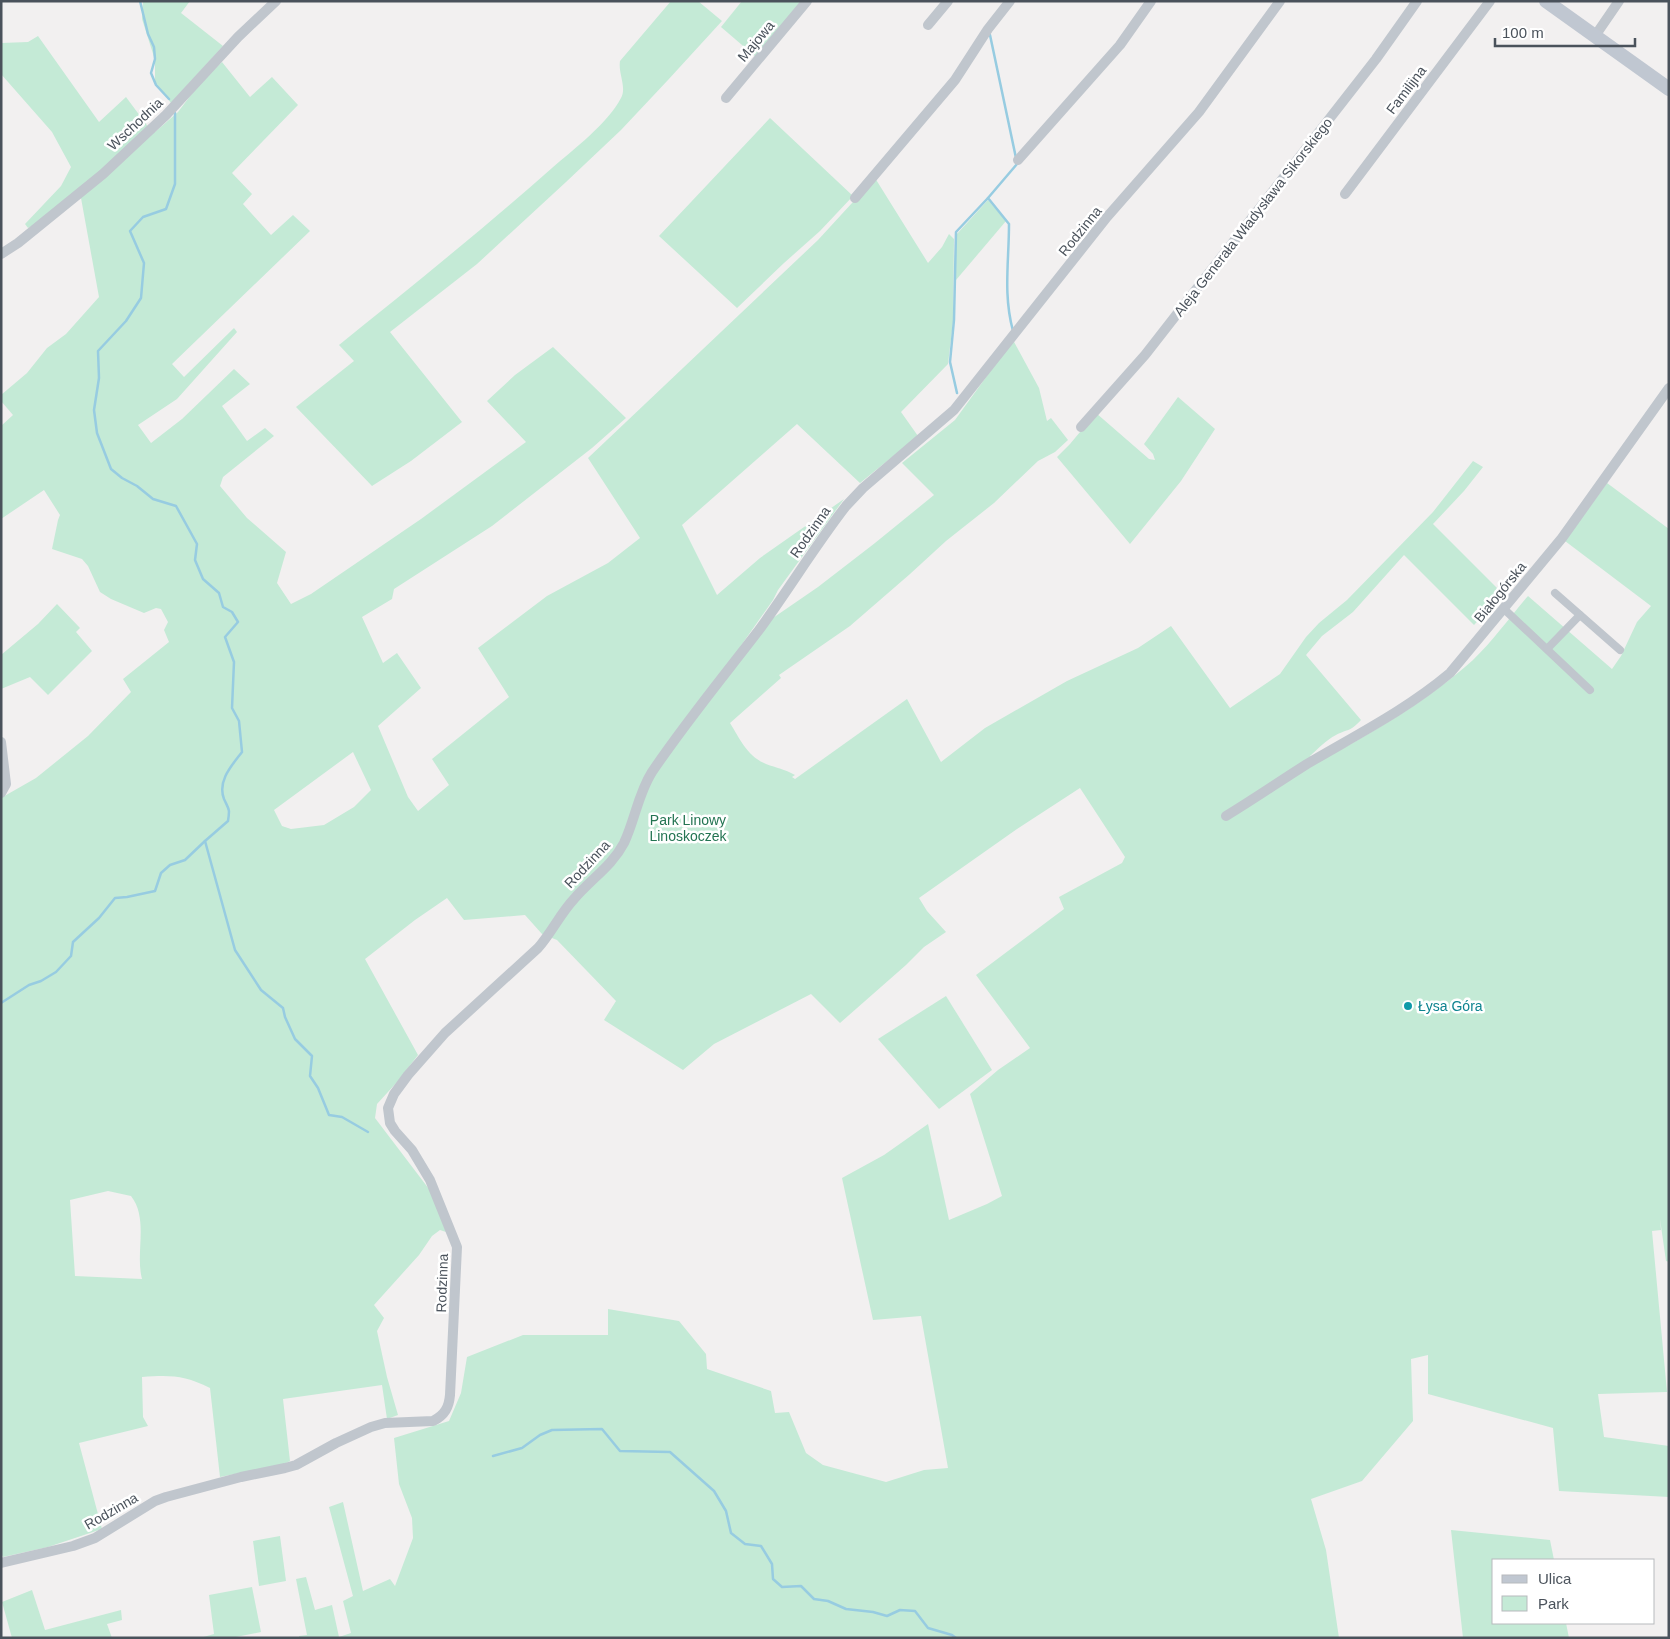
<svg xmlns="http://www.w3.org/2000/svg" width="1670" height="1639" font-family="Helvetica,sans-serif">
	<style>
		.green { fill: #c4ead6; fill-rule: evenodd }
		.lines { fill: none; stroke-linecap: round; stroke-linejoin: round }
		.stream { stroke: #97cce1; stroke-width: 2.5 }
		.pedestrian { stroke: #c0c6cd; stroke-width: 8 }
		.minor { stroke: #c0c6cd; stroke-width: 10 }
		.secondary { stroke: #c0c7d1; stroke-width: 14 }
		.culture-dot { fill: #0f9aa8; stroke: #fff; stroke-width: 2 }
		.labels { text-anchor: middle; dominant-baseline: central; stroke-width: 5; stroke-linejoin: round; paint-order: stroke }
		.street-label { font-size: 14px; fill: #4a525b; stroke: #fff }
		.park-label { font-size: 14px; fill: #237452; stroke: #fff }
		.culture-label { font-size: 14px; fill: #0d838f; stroke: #fff; text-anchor: start }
	</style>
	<rect width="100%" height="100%" fill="#f2f0f0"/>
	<g class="green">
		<path d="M143 1H190L181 13 223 46 171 103 155 83V60L142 19Z"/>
		<path d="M671 1H698L722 21 668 80 621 130 566 182 477 264 390 332 462 422 411 461 372 486 296 407 354 361 339 345C411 287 483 229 552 168 573 150 608 123 621 98 627 87 618 74 620 61Z"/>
		<path d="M742 1H803L756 57 721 27Z"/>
		<path d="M38 36 99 122 126 97 149 128 155 132 178 112 200 83 222 62 250 97 272 77 298 105 232 173 252 194 243 204 271 235 293 215 310 231 172 364 184 377 234 328 237 332 177 399 138 425 151 443 182 419 234 369 250 384 222 406 247 441 265 428 274 436 223 477 220 486 247 518 286 552 277 583 291 604 311 594 421 519 526 442 487 401 515 375 553 347 626 418 592 448 492 526 394 589 392 599 362 617 383 663 397 653 421 688 378 726 408 797 418 811 449 785 432 759 509 697 478 648 547 596 608 563 640 538 588 458 818 240 875 178 928 263 942 247 949 234 954 239 953 322 948 364 901 412 918 436 860 483 797 424 682 525 717 595 760 558 844 499 778 590 773 600 740 647 770 620 818 587 875 543 934 495 902 463 955 420 1013 340 1039 388 1047 421 1051 418 1068 440 1055 452 1038 461 994 503 946 541 910 574 850 626 779 675 781 678 730 723C740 739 747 756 766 764 777 768 784 769 795 775L792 777 795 779 907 699 941 762 985 728 1067 681 1138 648 1171 626 1230 708 1280 674 1306 637 1319 623 1347 600 1433 512 1473 461 1483 467 1464 491 1433 524 1503 594 1474 625 1404 555 1353 612 1322 636 1306 655 1361 720C1349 733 1349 728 1336 735 1326 740 1318 749 1310 756L1316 763C1372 733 1426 702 1473 660 1493 641 1510 617 1528 596L1612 669 1621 656 1637 622 1651 606 1565 541 1607 483 1669 529V1262L1666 1261 1660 1219 1661 1230 1652 1231 1667 1392 1598 1394 1604 1437 1669 1446V1497L1559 1491 1553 1428 1428 1394V1355L1411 1359 1413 1421 1362 1481 1311 1499 1326 1550 1339 1638H299V1636L307 1635 296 1579 306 1577 315 1610 332 1605 339 1637 351 1633 343 1601 353 1596 329 1507 343 1502 363 1591 390 1579 395 1586 413 1538 412 1518 399 1484 394 1438 449 1421 461 1393 467 1357 523 1335H608V1309L679 1321 706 1354 707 1369 771 1391 775 1413 789 1412 806 1453 823 1465 886 1482 924 1470 948 1468 921 1316 873 1320 842 1178 884 1155 928 1124 949 1220 987 1204 1002 1196 970 1094 998 1070 1030 1048 976 975 1064 909 1059 897 1122 863 1125 857 1080 788 1017 829 919 898 927 911 946 932 924 947 906 965 840 1023 811 994 714 1044 683 1070 604 1020 616 1001 557 940 542 934 525 915 464 920 447 898 415 920 365 959 418 1055 398 1081 377 1104 375 1118 432 1193 446 1232 440 1230 432 1236 419 1255 374 1305 384 1318 377 1331 387 1377 398 1415 387 1419 382 1385 283 1399 290 1461 284 1464 220 1477 210 1388C184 1375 170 1375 142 1377L143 1417 148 1426 79 1443 102 1529 48 1547 3 1557 1 1553V798L36 778 88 736 131 692 123 679 169 642 164 630 168 622 161 609 156 608 144 613 111 599 100 592 88 566 82 559 52 549 58 520 60 515 44 490 1 519V426L13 415 1 401V395L27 373 47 348 66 334 99 297 81 198 36 224 28 228 25 224 61 186 71 167 52 132 1 74V43L28 42ZM353 752 371 790 354 807 324 825 291 829 282 826 274 810ZM108 1191 131 1196C149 1219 135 1253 142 1279L75 1276 70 1200Z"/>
		<path d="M770 118 853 196 820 231 784 263 737 308 659 236Z"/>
		<path d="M988 200 1006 221 956 280V235Z"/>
		<path d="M1178 397 1215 429 1181 481 1130 544 1057 457 1070 444 1096 413 1149 459 1155 460 1153 454 1144 444Z"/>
		<path d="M57 604 80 628 76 632 92 651 48 695 30 677 1 689V655L38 624Z"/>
		<path d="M946 996 992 1070 939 1109 878 1039Z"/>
		<path d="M1451 1530 1550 1540 1554 1560H1494V1623H1566L1569 1638H1463Z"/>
		<path d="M280 1536 286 1581 259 1586 253 1541Z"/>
		<path d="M252 1587 261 1632 231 1638H200L214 1634 209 1595Z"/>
		<path d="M32 1590 45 1630 121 1610 122 1620 107 1624 112 1638H12L2 1602Z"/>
	</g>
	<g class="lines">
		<g class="stream">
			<path d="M140 1 148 34 154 47 155 59 151 73 156 85 169 99"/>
			<path d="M990 35 1016 158"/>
			<path d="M175 113V184L166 209 143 217 130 231 144 263 141 298 126 321 98 351 99 378 94 410 97 433 111 469 122 478 137 486 153 499 176 506 197 544 195 560 203 579 219 593 223 607 232 612 238 622 225 637 234 662 232 708 239 721 242 752C232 765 217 781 224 799 229 810 230 808 228 821L205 841 235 950 261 990 283 1008 285 1017 295 1039 312 1056 310 1076 318 1088 329 1115 342 1117 368 1132"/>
			<path d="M1013 331C1003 294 1009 262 1009 224L988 198 1017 164"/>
			<path d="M957 393 950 362 954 320 956 232 988 198"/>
			<path d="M1 1003 29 985 41 981 56 972 71 956 73 942 99 918 115 898 127 897 155 891 161 873 170 865 185 860 205 841"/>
			<path d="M493 1456 522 1448 540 1435 552 1430 602 1429 620 1451 670 1452 714 1491 726 1511 731 1533 745 1544 761 1546 772 1564 773 1579 782 1587 801 1586 814 1599 828 1601 846 1609 873 1612 887 1616 900 1610 915 1611 928 1628 952 1635 956 1638"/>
		</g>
		<g class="pedestrian">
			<path d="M1555 593 1620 650"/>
			<path d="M1504 609 1590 690"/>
			<path d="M1547 649 1580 615"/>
		</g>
		<g class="minor">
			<path d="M928 25 948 1"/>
			<path d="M1595 36 1619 1"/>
			<path d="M726 98 807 1"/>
			<path d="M1018 160 1120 45 1151 1"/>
			<path d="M1345 194 1490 1"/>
			<path d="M855 198 955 80 988 29 1010 1"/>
			<path d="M1 254 18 243 103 174 166 115 238 37 276 1"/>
			<path d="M1081 427 1145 355 1376 59 1417 1"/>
			<path d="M1 742 6 784 1 793"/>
			<path d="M1226 816C1254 799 1280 781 1307 764 1356 735 1406 710 1450 673L1562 538 1669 388"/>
			<path d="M1 1563 73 1546 95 1538 155 1501 166 1497 241 1477 285 1468 296 1465 336 1443 371 1427 385 1423 433 1421C445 1415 449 1407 450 1395L457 1247 430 1180 412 1150 395 1131 390 1123 388 1108 394 1094 408 1075 445 1033 538 948C552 932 560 914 574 899 591 879 612 866 624 843 635 820 638 794 652 772 685 723 723 677 759 630 789 589 815 546 846 506L863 488 954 410 1107 217 1199 112 1280 1"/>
		</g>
		<path class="secondary" d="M1546 1 1669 89"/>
	</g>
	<circle class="culture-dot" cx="1408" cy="1006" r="5"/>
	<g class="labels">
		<g class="street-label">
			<text transform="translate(756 41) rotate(-50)">Majowa</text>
			<text transform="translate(1406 90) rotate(-53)">Familijna</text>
			<text transform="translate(135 124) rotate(-43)">Wschodnia</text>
			<text transform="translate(1253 217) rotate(-52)">Aleja Generała Władysława Sikorskiego</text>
			<text transform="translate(1080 231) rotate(-51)">Rodzinna</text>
			<text transform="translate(810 532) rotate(-55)">Rodzinna</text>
			<text transform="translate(1500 592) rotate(-51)">Białogórska</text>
			<text transform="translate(587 864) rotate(-47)">Rodzinna</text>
			<text transform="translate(442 1283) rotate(-88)">Rodzinna</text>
			<text transform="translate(111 1511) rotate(-30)">Rodzinna</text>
		</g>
		<g class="park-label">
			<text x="688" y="820">Park Linowy<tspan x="688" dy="16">Linoskoczek</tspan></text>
		</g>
		<g class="culture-label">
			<text x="1418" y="1006">Łysa Góra</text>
		</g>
	</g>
	<rect width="1670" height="1639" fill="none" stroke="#4a525b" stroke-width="5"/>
	<rect x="1492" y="1559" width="162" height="65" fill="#ffffff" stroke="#b7babd"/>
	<rect x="1502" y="1575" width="25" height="8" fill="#c0c7d1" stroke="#b7babd"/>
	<text x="1538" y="1584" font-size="15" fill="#4a525b">Ulica</text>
	<rect x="1502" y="1596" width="25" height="15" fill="#c4ead6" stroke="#b7babd"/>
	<text x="1538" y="1609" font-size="15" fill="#4a525b">Park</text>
	<path d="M1495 38v8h140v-8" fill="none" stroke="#4a525b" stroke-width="2.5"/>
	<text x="1502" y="38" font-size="15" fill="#4a525b" stroke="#ffffff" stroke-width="4" paint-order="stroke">100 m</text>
</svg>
